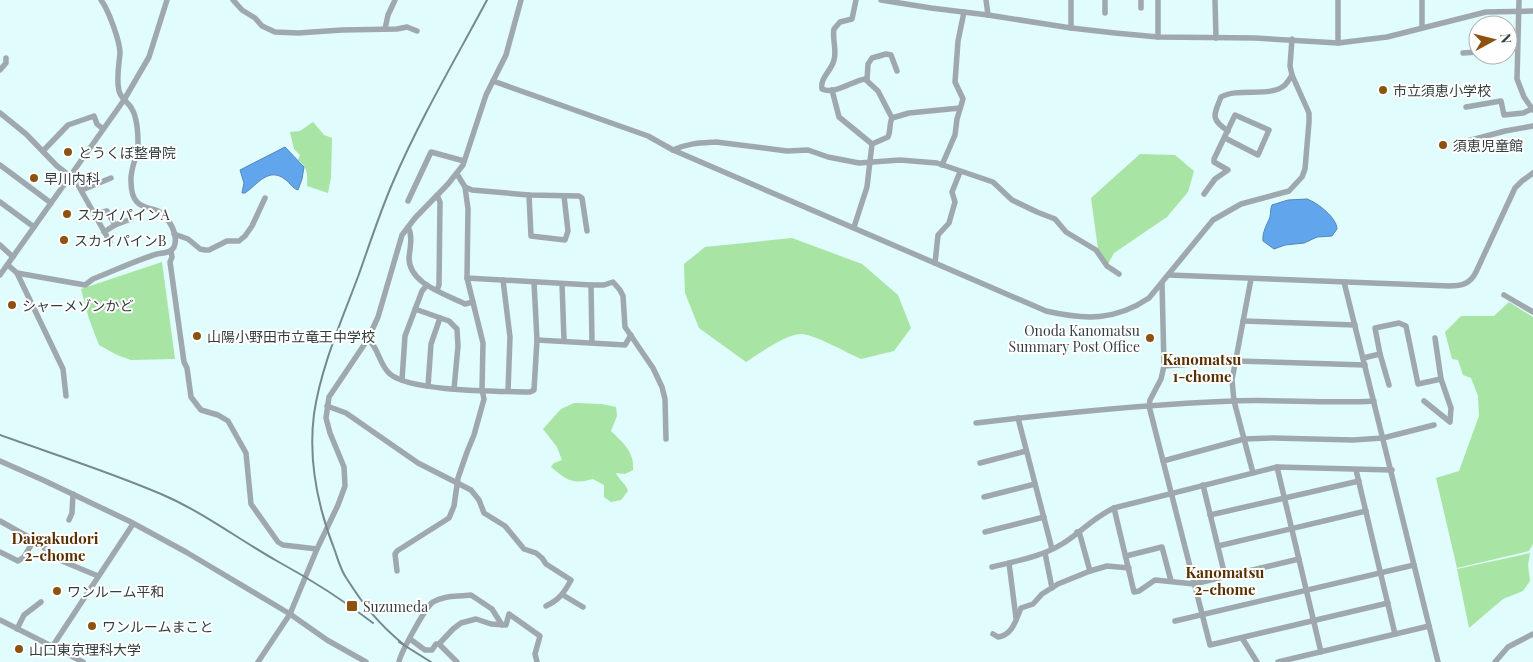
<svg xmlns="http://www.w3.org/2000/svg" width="1533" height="662" font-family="'Playfair Display','Noto Sans JP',serif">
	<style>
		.green { fill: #a8e4a3 }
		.water { fill: #61a6ed; stroke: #5387b8 }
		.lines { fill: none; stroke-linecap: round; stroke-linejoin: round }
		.minor { stroke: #9fa9ad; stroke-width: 5.5 }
		.rail { stroke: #778989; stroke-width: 2 }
		.poi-dot { fill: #8d520f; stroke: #fff; stroke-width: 2 }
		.labels { text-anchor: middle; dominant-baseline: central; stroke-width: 4; stroke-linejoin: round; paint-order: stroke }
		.poi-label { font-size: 14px; fill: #333e3e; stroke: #fff; text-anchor: start }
		.neighbourhood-label { font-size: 15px; font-weight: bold; fill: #593002; stroke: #fff }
	</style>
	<rect width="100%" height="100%" fill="#e0fcfc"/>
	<g class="green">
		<path d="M313 122 324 135 332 138 331 177 328 193 307 186C308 175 307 166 298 160L300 155 294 149 290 132 300 131Z"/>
		<path d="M1140 154 1175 155 1194 171 1188 192 1167 217 1114 253 1108 264 1098 249 1091 198Z"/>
		<path d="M792 238 862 264 898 295 911 328 894 351 861 359C845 352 818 336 802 334 788 333 758 354 746 362L699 328 685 293 684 264 705 247Z"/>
		<path d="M162 262 175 359 131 360 117 355 99 345 89 319 81 289Z"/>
		<path d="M1509 302 1533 317V544L1529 551 1457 568 1436 478 1459 471 1479 416 1478 396 1471 378 1463 375 1458 360 1452 359 1445 332 1461 316H1494Z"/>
		<path d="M574 403 602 404 616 407 617 416 611 431C622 442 635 452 633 470L625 474 616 473C619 480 626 484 628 491L621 500 611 502 604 497V485L593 479C572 485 567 480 551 467L554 463 562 460 557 447 543 429 561 409Z"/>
		<path d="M1530 553 1528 565 1530 581 1523 591 1503 599 1469 628 1457 569Z"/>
	</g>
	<g class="water">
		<path d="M285 147 304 167 302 179 298 190C292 188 290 183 286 180 269 166 258 184 245 193H242L244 183 240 170Z"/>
		<path d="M1307 199C1318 203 1337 218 1337 229L1332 236 1317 237 1304 243 1285 245 1274 249 1263 241C1262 232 1267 225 1270 217 1271 212 1270 209 1272 205L1288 200Z"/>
	</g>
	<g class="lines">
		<g class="minor">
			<path d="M233 0 242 10 255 18 262 26 275 32 298 33 342 30 397 29 407 27 417 31"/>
			<path d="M881 0 931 8 988 15 1071 28 1115 33 1158 37 1255 38 1338 43 1387 37 1486 12 1533 11"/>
			<path d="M986 0 988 15"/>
			<path d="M1071 0V28"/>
			<path d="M1105 0V13"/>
			<path d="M1141 0V8"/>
			<path d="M1158 0V37"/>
			<path d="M1215 0 1216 38"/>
			<path d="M1338 0V43"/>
			<path d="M1422 0V28"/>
			<path d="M1519 0 1517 79 1524 97 1533 110"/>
			<path d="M385 29 388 15 395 0"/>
			<path d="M1463 53 1478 52"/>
			<path d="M0 70 6 63V58"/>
			<path d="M867 80 868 64 872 58 886 54 891 55 897 71"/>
			<path d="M493 81 648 136 673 150 1046 311C1085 320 1115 321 1149 298L1213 220 1241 204 1289 191 1302 177 1305 169 1309 122V113L1292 75 1290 66 1292 39"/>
			<path d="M832 90 839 117 872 144"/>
			<path d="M1466 107 1501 101 1504 115 1523 113 1532 109"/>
			<path d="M0 113 26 134 57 166 70 176 78 185 110 242"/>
			<path d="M892 118 909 113 960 108"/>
			<path d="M1228 131C1210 119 1214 115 1221 97 1238 87 1271 98 1285 85 1288 82 1290 78 1292 75"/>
			<path d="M1460 143 1505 131 1533 126"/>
			<path d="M673 150C688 143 701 143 716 142L787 151 808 150 828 157 859 163 900 160 937 163 993 182 1012 200 1037 212 1055 219 1066 232 1096 250 1107 266 1119 274"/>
			<path d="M43 151 68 125 94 116 97 124 103 129"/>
			<path d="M0 165 51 203"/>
			<path d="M942 165 955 135 957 119 963 99 955 82 958 41 964 12"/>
			<path d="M465 187 472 190 529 195 579 196 582 198 587 231"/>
			<path d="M82 190 111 178"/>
			<path d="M1204 194 1215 179 1228 170 1214 162V159L1235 115 1269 130 1258 155 1225 138"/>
			<path d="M529 195 531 236 565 240 568 231 564 196"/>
			<path d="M408 201 431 152 464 161"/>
			<path d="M0 202 34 227"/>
			<path d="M95 214 107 211 115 225"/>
			<path d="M408 227C413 236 410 248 409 258 409 284 446 294 465 304L473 302"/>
			<path d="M854 227 867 187 872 144 888 137C891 130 889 124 892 118L878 91 865 79C852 81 835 95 822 89 820 77 831 72 834 60 837 50 832 39 834 29L840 22 852 19 856 0"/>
			<path d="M104 232 115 225 131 219"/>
			<path d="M174 234 188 239 200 249 205 250H209L227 241H239L245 236 252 226 265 198"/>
			<path d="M0 245 13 257"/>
			<path d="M171 251 172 257 170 262 184 362 187 368 191 397 201 410 218 415 228 421 246 453 251 504 278 542 283 545 317 549"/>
			<path d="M935 263 938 235 949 223 955 202 952 192 960 172"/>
			<path d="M8 265 17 273 63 369 66 396"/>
			<path d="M17 273 85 285 93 279C114 271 136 260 157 254 163 253 171 253 174 247 179 235 169 217 158 211 151 208 142 208 137 202 132 197 131 187 131 181 130 168 138 156 138 143 138 132 137 115 130 106 126 101 121 98 119 91 116 79 119 65 120 53 120 41 108 9 101 0"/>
			<path d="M0 275 124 100 149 57 167 0"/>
			<path d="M1169 275 1449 286C1462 286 1470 284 1476 272L1515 188 1522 181 1533 173"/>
			<path d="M467 278 591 285H604L613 282 620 290 623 296 625 327 653 368 662 387 665 399 666 439"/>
			<path d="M1251 279 1232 380 1234 401 1253 473"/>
			<path d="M503 280 510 337 508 391"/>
			<path d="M1344 282 1438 662"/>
			<path d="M1162 283 1164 366 1161 379 1150 400 1149 406 1210 645 1388 603"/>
			<path d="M562 284 564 340"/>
			<path d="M591 285 592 342"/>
			<path d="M437 290 439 285 440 202 437 195"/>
			<path d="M1504 295 1533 312"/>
			<path d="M415 309 449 321 457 329 458 346 454 389"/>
			<path d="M1243 321 1355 325"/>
			<path d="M368 339C379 348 379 365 390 374 411 392 500 391 530 392L534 390 537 340 534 282"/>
			<path d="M537 340 625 345 631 335"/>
			<path d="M1380 354 1389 385"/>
			<path d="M1363 358 1380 354 1375 328 1399 323 1406 326 1418 384 1441 379"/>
			<path d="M1164 366 1236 361 1365 365"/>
			<path d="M402 380 405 336 422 291 427 285"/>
			<path d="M428 386 431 344 440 318"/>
			<path d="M1424 401 1450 422 1451 408 1441 379 1435 338"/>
			<path d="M327 406 346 413 418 463 471 490 479 500 484 513 505 526 524 549 536 553 542 558 546 564 571 580C564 593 559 600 546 606"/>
			<path d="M1018 418 1052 549"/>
			<path d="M976 423C1061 413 1148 404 1233 401 1280 399 1327 404 1374 401"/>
			<path d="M0 461 43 480 129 521 186 552 290 614 327 640 366 662"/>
			<path d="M1163 461 1244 439 1273 438 1353 440 1383 438 1434 425"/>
			<path d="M980 463 1026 451"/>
			<path d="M1277 467 1321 652"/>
			<path d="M1356 470 1395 634"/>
			<path d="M1203 485 1225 576"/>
			<path d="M984 497 1035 484"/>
			<path d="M1114 508 1134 592 1139 591 1155 580 1194 584 1299 559"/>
			<path d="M1210 515 1359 481"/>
			<path d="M69 520 72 513 73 494"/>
			<path d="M0 521 34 540 51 553"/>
			<path d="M985 532 1044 517"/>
			<path d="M1077 532 1080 535 1090 571"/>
			<path d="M1218 546 1366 511"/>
			<path d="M0 552 18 561 24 557 34 540"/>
			<path d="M1045 553 1052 588"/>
			<path d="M1126 556 1162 547 1171 581"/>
			<path d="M62 561 98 576"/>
			<path d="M1009 563 1016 618"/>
			<path d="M992 567C1016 561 1041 557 1062 544 1080 533 1094 517 1114 508L1277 467 1392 470"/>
			<path d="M397 571 395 554 397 551 449 518 454 506 458 478 467 452 474 435 484 399 482 390 483 343 467 278 468 209 465 187 457 174"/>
			<path d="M563 595 583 607"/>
			<path d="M0 620 83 662"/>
			<path d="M1175 621 1414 565"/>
			<path d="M17 629 24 615 41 602"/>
			<path d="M993 634 998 637C1013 635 1016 619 1021 608L1033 604 1042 594 1058 584 1090 571 1107 566 1129 568"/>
			<path d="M1242 638 1257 662"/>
			<path d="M410 639 425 650H432L436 644H439L457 662"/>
			<path d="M439 644 453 629 461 623 476 619 491 624 506 625 509 614 540 636 535 654 537 662"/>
			<path d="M52 647 133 524"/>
			<path d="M258 662 290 614 317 549 338 505 345 486 344 467 330 433 326 418 329 397 368 339 378 317 402 235 415 218 448 184 463 165 486 95 506 55 521 0"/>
			<path d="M399 662C400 654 426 606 433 602 444 595 458 597 471 595L492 609 502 625"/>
			<path d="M1278 662 1429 626"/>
			<path d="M1495 662 1508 647 1533 634"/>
		</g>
		<g class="rail">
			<path d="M0 435C53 454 110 472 161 494 203 512 238 539 277 561 310 579 342 599 373 623"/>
			<path d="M399 642 431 662"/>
			<path d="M403 644C379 624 364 606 347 579 341 571 338 560 335 551 318 508 308 461 314 414 321 366 342 320 359 274 370 243 380 212 393 182 420 119 455 60 487 0"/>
		</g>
	</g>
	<g class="poi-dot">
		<circle cx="1383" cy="90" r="5"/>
		<circle cx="1443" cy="145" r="5"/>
		<circle cx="68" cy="152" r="5"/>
		<circle cx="34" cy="178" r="5"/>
		<circle cx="67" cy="214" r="5"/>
		<circle cx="64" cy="240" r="5"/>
		<circle cx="12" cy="305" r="5"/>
		<circle cx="197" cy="336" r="5"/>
		<circle cx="1150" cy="338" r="5"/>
		<circle cx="57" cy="591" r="5"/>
		<rect x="346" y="600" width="12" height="12" rx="2.5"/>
		<circle cx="92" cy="626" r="5"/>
		<circle cx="19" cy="649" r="5"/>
	</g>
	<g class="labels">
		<g class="poi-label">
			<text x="1393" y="90">市立須恵小学校</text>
			<text x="1453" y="145">須恵児童館</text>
			<text x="78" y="152">とうくぼ整骨院</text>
			<text x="44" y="178">早川内科</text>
			<text x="77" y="214">スカイパインA</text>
			<text x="74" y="240">スカイパインB</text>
			<text x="22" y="305">シャーメゾンかど</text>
			<text x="1140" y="330" text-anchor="end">Onoda Kanomatsu<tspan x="1140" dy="16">Summary Post Office</tspan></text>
			<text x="207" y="336">山陽小野田市立竜王中学校</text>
			<text x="67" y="591">ワンルーム平和</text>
			<text x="363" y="606">Suzumeda</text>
			<text x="102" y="626">ワンルームまこと</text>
			<text x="29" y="649">山口東京理科大学</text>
		</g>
		<g class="neighbourhood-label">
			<text x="1202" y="359">Kanomatsu<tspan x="1202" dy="17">1-chome</tspan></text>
			<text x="55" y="538">Daigakudori<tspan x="55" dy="17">2-chome</tspan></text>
			<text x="1225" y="572">Kanomatsu<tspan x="1225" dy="17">2-chome</tspan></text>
		</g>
	</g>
	<g transform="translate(1493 40) rotate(83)"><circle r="24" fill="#ffffff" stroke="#adb2b2"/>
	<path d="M0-4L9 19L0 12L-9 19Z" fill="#8d520f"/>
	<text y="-8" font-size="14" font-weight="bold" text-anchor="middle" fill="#333e3e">N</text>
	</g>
</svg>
